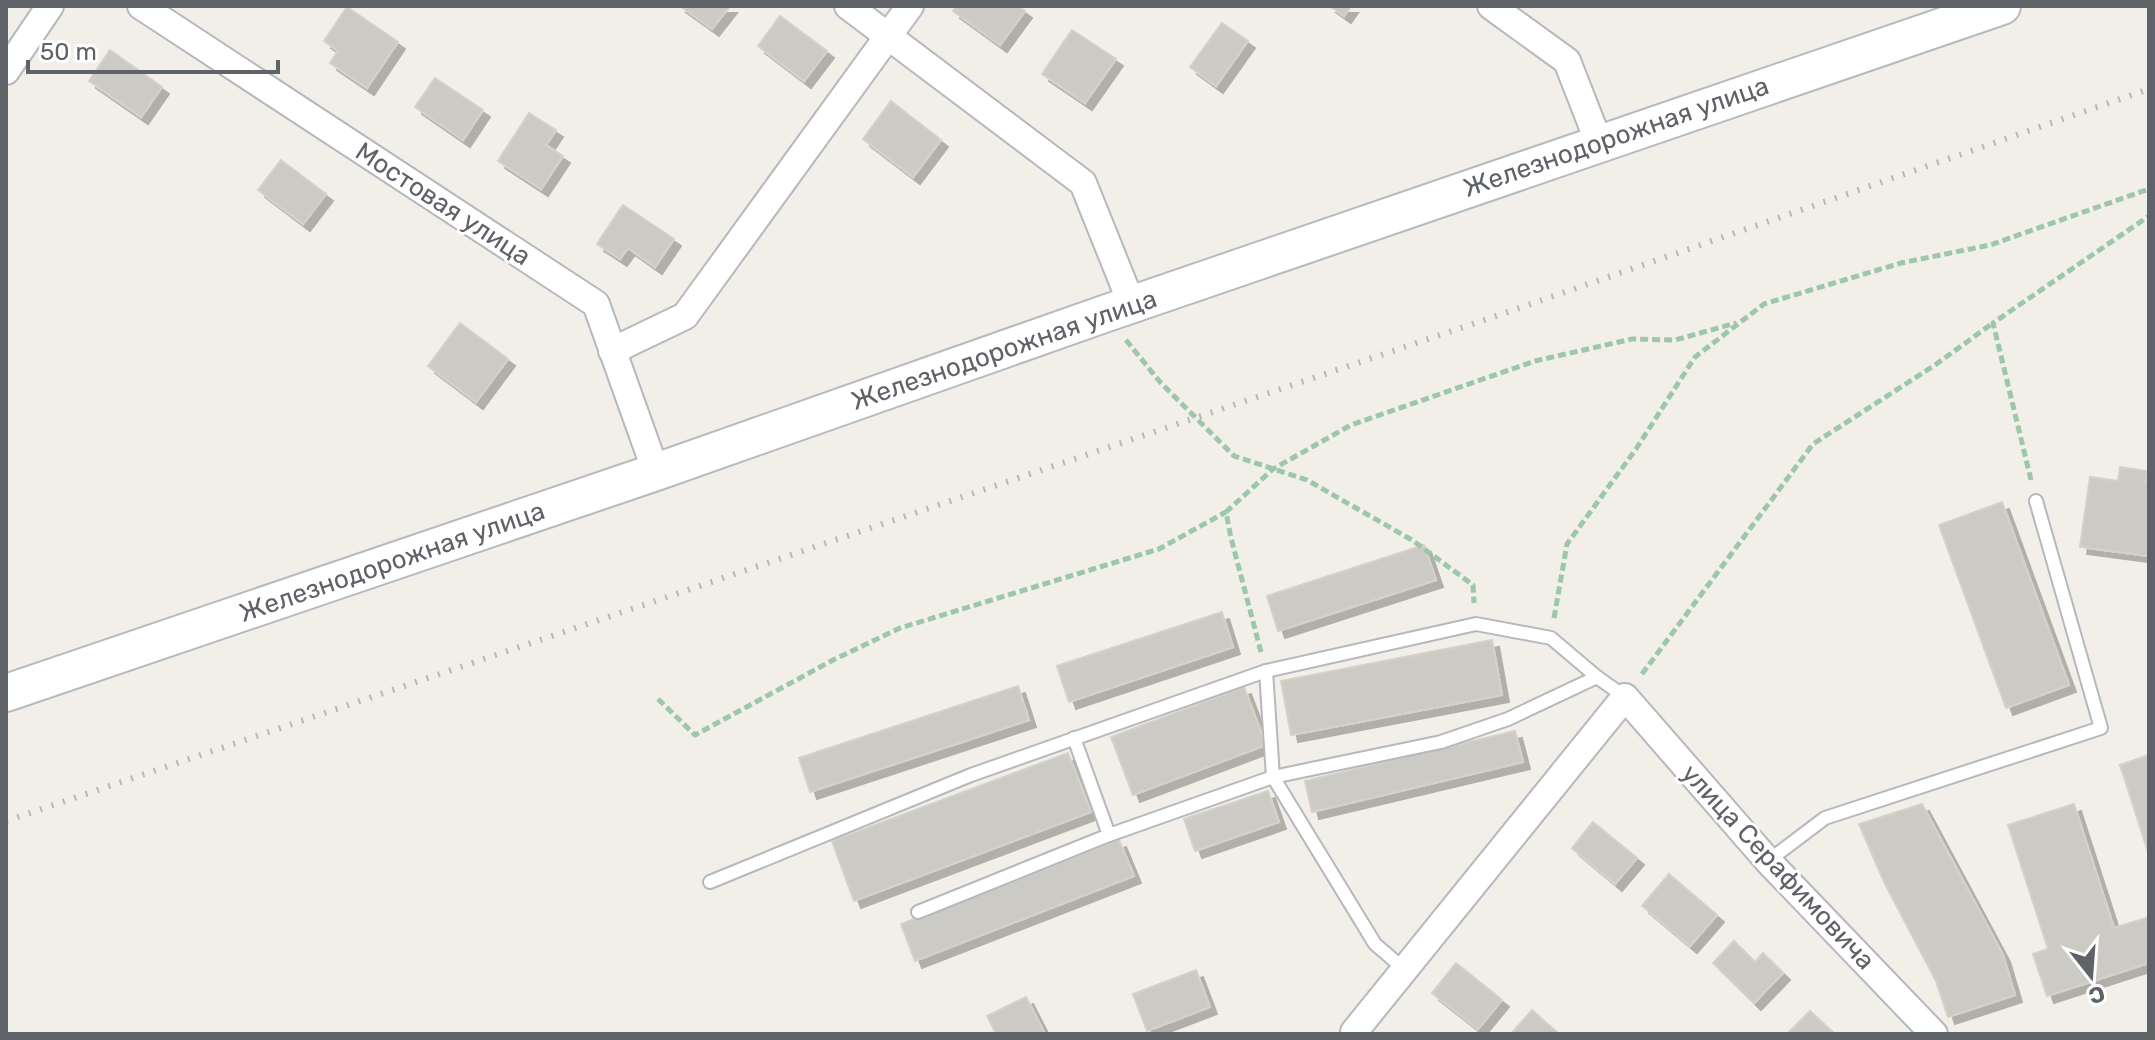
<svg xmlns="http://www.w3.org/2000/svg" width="2155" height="1040" font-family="Rubik,sans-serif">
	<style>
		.building { fill: #cccac5; stroke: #d6d1c6; stroke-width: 2; filter: url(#shadow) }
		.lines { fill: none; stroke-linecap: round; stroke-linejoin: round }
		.lane-casing { stroke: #b5b8bc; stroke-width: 16 }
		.street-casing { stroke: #b5b8bc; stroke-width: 30 }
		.secondary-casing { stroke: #b6babf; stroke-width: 40 }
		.path { stroke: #9cc7a9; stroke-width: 5; stroke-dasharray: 8 4; stroke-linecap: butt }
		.lane { stroke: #fff; stroke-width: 12 }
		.street { stroke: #fff; stroke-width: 26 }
		.secondary { stroke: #fff; stroke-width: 36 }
		.rail { stroke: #b6b7b8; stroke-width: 6; stroke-dasharray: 2 10; stroke-linecap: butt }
		.labels { text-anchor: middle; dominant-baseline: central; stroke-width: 6; stroke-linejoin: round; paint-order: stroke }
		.street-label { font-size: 26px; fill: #5f6368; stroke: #fff }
	</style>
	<defs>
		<filter id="shadow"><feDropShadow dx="7" dy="7" stdDeviation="0" flood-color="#0004"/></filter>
	</defs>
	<rect width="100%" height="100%" fill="#f1efe8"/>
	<g class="building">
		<path d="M680 6H730L712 29Z"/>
		<path d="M957 6H1018L1025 11 1000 45 953 11Z"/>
		<path d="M1330 6H1351L1344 16Z"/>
		<path d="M347 7 398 42 367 88 330 63 338 51 324 41Z"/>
		<path d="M780 16 827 51 804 81 758 46Z"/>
		<path d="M1222 23 1248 41 1216 86 1190 67Z"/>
		<path d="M1072 30 1116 59 1085 103 1042 74Z"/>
		<path d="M110 50 162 87 141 117 89 81Z"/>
		<path d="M435 78 483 110 463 140 415 107Z"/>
		<path d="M891 101 941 140 913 177 863 139Z"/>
		<path d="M529 113 556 130 546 145 563 156 541 189 498 161Z"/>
		<path d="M281 160 326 194 303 224 258 190Z"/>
		<path d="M623 205 674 239 655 267 628 248 620 259 597 244Z"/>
		<path d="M460 323 508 359 476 402 428 366Z"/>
		<path d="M2120 467 2147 471 2145 484H2149V556L2080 547 2090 477 2118 481Z"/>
		<path d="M2002 502 2069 685 2006 708 1939 525Z"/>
		<path d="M1424 545 1436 580 1278 631 1267 596Z"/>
		<path d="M1222 612 1233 647 1069 702 1057 666Z"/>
		<path d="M1492 640 1502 695 1291 735 1281 681Z"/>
		<path d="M1018 686 1029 720 810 792 799 758Z"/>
		<path d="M1244 687 1266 745 1133 795 1111 737Z"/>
		<path d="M1515 731 1523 762 1312 812 1305 781Z"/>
		<path d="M1068 753 1091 812 854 901 832 841Z"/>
		<path d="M2149 755V855L2120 765Z"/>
		<path d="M1268 791 1279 822 1195 851 1184 819Z"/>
		<path d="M1922 804 2003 955 2015 995 1948 1017 1936 981 1884 882 1859 824Z"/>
		<path d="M2074 804 2114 928 2149 917V963L2047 996 2033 954 2048 949 2008 825Z"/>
		<path d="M1593 822 1637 858 1615 884 1572 848Z"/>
		<path d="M1119 840 1134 876 915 961 901 924Z"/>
		<path d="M1669 874 1717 915 1690 946 1642 906Z"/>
		<path d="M1734 941 1755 962 1763 953 1783 973 1754 1003 1713 963Z"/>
		<path d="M1456 963 1502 1000 1478 1029 1432 993Z"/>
		<path d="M1196 970 1210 1007 1147 1031 1133 994Z"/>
		<path d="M1026 997 1044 1032 1040 1034H996L987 1016Z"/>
		<path d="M1532 1010 1559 1034H1511Z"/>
		<path d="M1810 1011 1835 1034H1787Z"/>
	</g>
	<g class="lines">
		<defs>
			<g id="lane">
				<path d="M1266 671 1273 777 1375 944 1404 969"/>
				<path d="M1074 738 1109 835 1273 777 1441 742 1508 719 1597 677"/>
				<path d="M1768 861 1825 818 2101 728 2036 501"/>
				<path d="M710 882 971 775 1266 671 1476 624 1551 638 1597 677 1625 697"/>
				<path d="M918 912 1109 835"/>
			</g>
			<g id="street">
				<path d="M141 6 596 304 656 472"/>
				<path d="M848 6 1083 183 1132 305"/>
				<path d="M1491 6 1567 61 1599 143"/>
				<path d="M6 71 50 6"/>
				<path d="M612 351 685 316 910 6"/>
				<path d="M1356 1034 1354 1032 1625 697 1768 861 1934 1034"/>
			</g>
			<path id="secondary" d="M6 693 656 472 1104 314 2002 6"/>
		</defs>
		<use href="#lane" class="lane-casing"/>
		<use href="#street" class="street-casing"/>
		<use href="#secondary" class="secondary-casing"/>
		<g class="path">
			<path d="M1126 340 1160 382 1234 456 1307 480 1412 540 1473 585 1474 603"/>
			<path d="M2031 480 1993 323 2149 216"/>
			<path d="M1554 618 1567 544 1636 449 1695 357 1764 304 1901 263 1990 245 2149 189"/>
			<path d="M1261 652 1231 538 1226 512 1273 469 1351 425 1535 361 1632 339 1675 340 1736 323"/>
			<path d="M1642 674 1813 444 1935 365 1993 323"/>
			<path d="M658 699 695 735 833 660 900 628 1159 549 1226 512"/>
		</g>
		<use href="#lane" class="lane"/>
		<use href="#street" class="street"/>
		<use href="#secondary" class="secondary"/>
		<path class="rail" d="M6 821 1502 314 2149 89"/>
	</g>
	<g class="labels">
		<g class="street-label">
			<text transform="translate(1616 137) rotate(-19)">Железнодорожная улица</text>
			<text transform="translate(443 204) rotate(33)">Мостовая улица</text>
			<text transform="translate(1004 350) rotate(-19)">Железнодорожная улица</text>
			<text transform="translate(392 562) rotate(-19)">Железнодорожная улица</text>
			<text transform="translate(1778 867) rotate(47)">улица Серафимовича</text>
		</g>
	</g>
	<rect width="2155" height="1040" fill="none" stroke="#5f6368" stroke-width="16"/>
	<g transform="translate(2091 976) rotate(163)" stroke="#ffffff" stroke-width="6" paint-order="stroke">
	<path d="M0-6L14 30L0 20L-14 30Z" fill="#5f6368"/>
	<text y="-12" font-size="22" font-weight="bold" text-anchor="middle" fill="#5f6368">С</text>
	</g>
	<path d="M28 60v12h250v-12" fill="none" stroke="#5f6368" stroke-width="4"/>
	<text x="40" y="60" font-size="24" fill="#5f6368" stroke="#ffffff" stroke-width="6" paint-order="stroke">50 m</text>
</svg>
